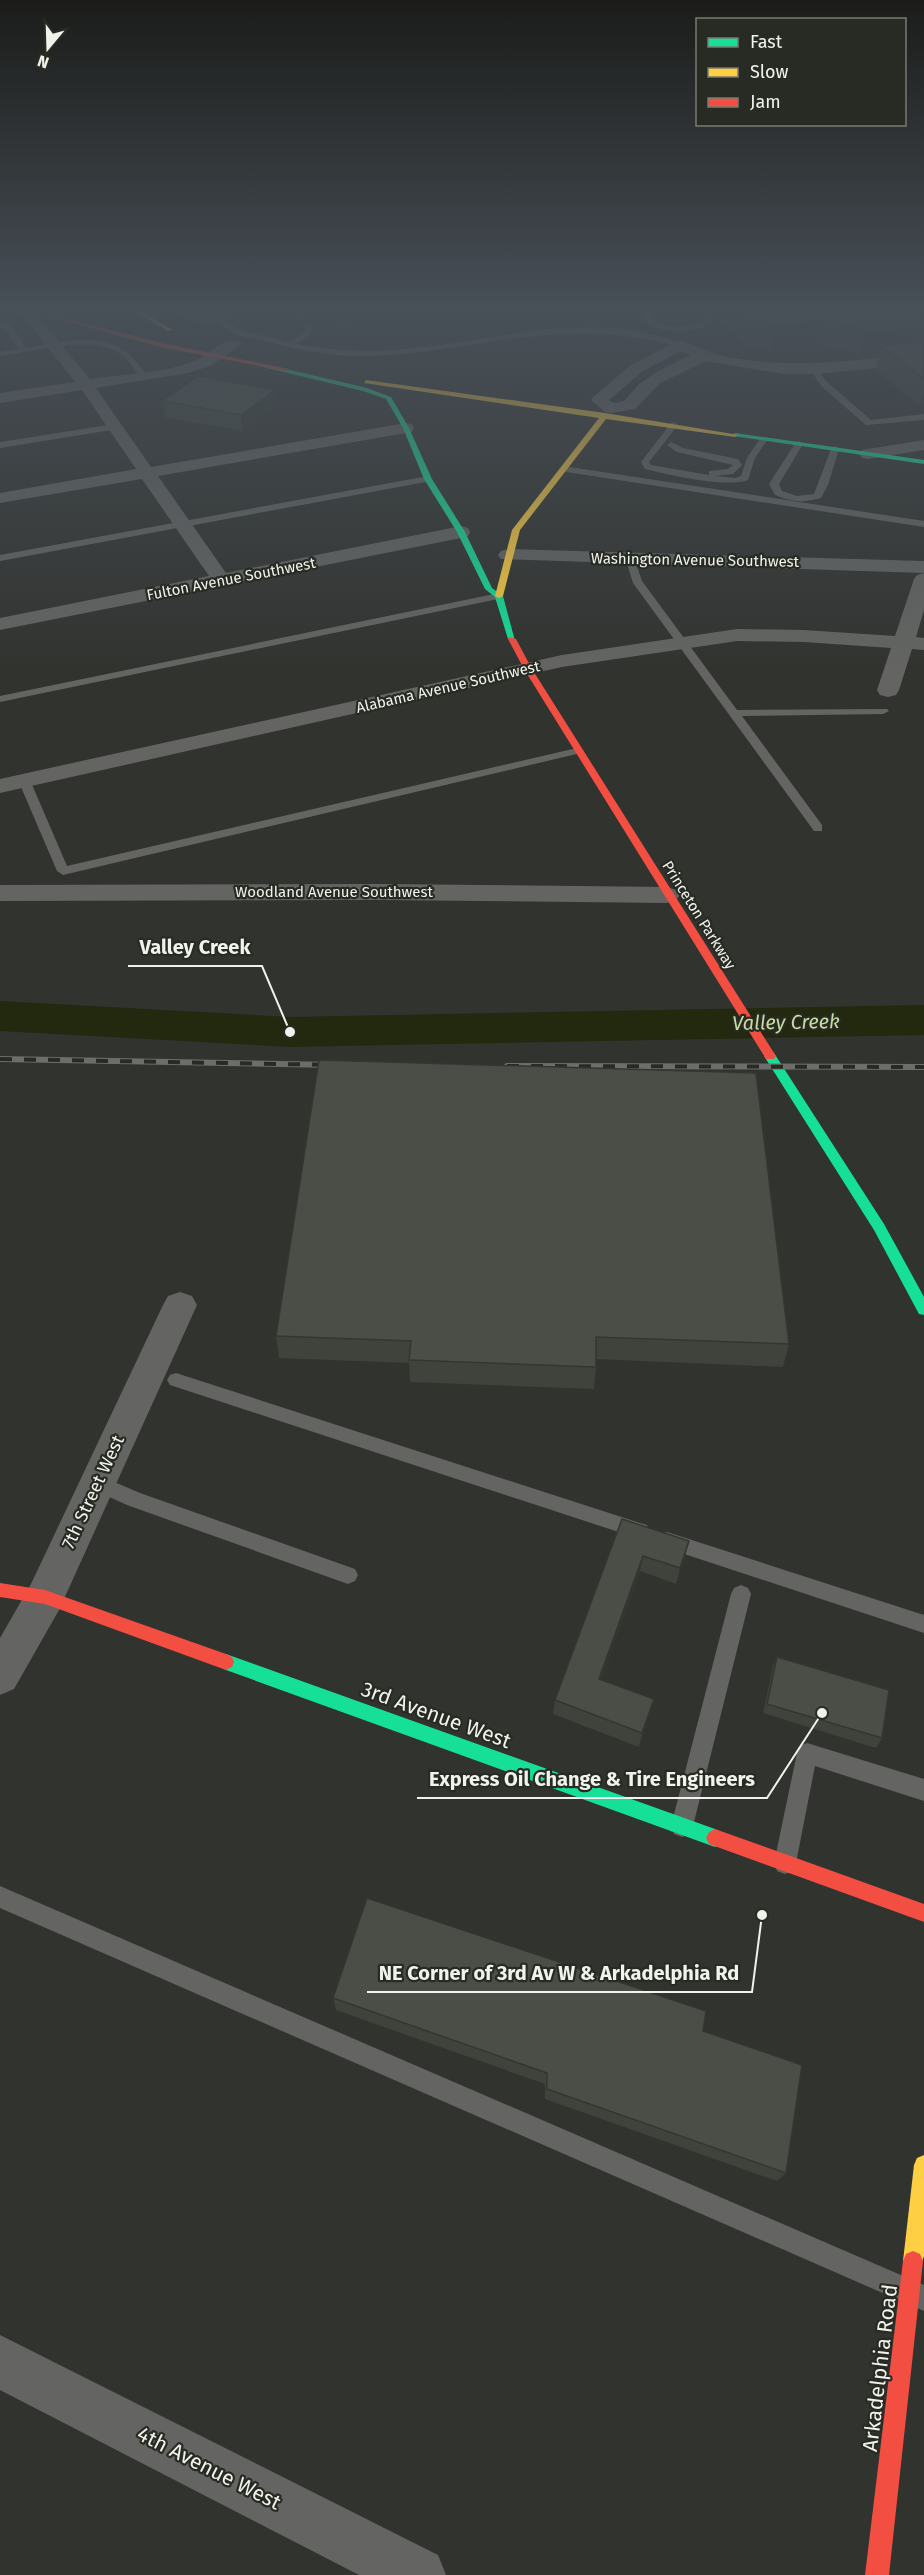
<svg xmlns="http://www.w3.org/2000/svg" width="924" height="2575" font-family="'Fira Sans',sans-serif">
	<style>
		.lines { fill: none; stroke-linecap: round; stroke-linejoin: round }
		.river { fill: #22290f; fill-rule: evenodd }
		.lane { fill: #646562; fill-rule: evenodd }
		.street { fill: #646562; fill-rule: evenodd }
		.fast { fill: #16e098; fill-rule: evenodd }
		.slow { fill: #ffcf43; fill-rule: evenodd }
		.jam { fill: #f24e42; fill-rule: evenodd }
		.rail-casing { stroke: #6d6e6b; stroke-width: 6 }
		.rail { stroke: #282b23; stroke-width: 4; stroke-dasharray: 12; stroke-linecap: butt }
		.wall { fill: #40433c }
		.shaded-wall { fill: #343731 }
		.building { fill: #4b4e46; stroke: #343731; stroke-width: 1.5 }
		.labels { text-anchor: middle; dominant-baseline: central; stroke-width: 4.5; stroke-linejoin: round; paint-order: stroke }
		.far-street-label { font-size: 15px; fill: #f0f2ec; stroke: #282b23 }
		.street-label { font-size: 18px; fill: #f0f2ec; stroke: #282b23 }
		.water-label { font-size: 20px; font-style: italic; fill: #c7daa1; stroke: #282b23 }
		.near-street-label { font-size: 21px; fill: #f0f2ec; stroke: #282b23 }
		.leader { fill: none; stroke: #f0f2ec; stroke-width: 2 }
		.callout-dot { fill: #f0f2ec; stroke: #282b23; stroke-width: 2 }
		.callout-label { font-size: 20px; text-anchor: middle; font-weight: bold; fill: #f0f2ec; stroke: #282b23; stroke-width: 4.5; stroke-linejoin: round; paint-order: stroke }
	</style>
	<rect width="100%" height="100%" fill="#31332f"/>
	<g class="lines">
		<path class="river" d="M0 1001 290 1017 924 1005V1035L290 1047 0 1031Z"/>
		<g class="lane">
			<path d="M168 312H179L201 318 222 317 226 312H232L226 322 246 332 289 342 303 332 305 326 309 324 313 326 310 335 296 344C333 351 368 353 405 349 488 342 576 313 658 336 667 339 677 340 684 345L680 347C641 337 608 332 567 334 500 336 434 355 367 356 333 357 300 350 268 342 251 338 228 336 219 321L201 322Z"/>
			<path d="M292 312H299L308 319 301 321Z"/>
			<path d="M645 312H651L649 317C664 330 688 329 706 320L701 312H708L714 317 712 323C690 334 659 336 641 317Z"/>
			<path d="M0 322 12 326 26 348C75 339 117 327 147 376L140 378C134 369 129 359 119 353 91 334 31 352 0 356V352L19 349 6 330 0 327Z"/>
			<path d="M814 367 827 382 871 420 924 414V420L866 425 821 386 810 369Z"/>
			<path d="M674 422 678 425 649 462 651 465 709 475V471L728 469 733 465 677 452 667 445 671 442 683 448 738 459 742 465 733 474 715 476 736 478 741 476 747 458 761 437 768 439 755 458 748 480C725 488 670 475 645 469L641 462 671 423Z"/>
			<path d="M115 424 119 427 118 429 0 448V442Z"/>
			<path d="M799 441 803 444 779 484 782 491 797 496 814 494 831 449 835 446 839 449 828 485 821 498C804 503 791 502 775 495L769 484 796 442Z"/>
			<path d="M563 466 924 521V527L560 471 559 469Z"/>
			<path d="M428 476 431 477V481L0 561V555Z"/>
			<path d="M627 555H633L642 581 737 710 887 709 889 711 883 714 742 716 822 825V831H814L633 583 625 557Z"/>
			<path d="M499 593 503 594V598L0 702V696Z"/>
			<path d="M577 748 583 751 581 753 63 875 57 871 18 780 24 776 30 780 67 866Z"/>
			<path d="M176 1373 640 1523 647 1525 649 1531 647 1537 640 1539 170 1385 167 1380 170 1375Z"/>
			<path d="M98 1475 140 1493 355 1569 358 1575 355 1581 348 1584 127 1505 92 1489 89 1483 92 1477Z"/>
			<path d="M667 1532 924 1615V1633L660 1546 658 1540 660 1534Z"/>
			<path d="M741 1585 748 1588 751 1594 693 1826 690 1834 682 1837 674 1834 671 1826 731 1594 734 1588Z"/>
			<path d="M807 1743 924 1779V1801L815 1766 796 1863 793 1871 785 1874 777 1871 774 1863 797 1753 800 1746Z"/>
			<path d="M0 1886 924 2285V2311L0 1908Z"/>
		</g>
		<g class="street">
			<path d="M20 312H34L90 379C123 374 167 373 197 360 210 354 223 337 238 341L241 344 238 347 210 366 188 373 96 388 151 467 406 423 412 424 414 428 412 432 406 433 158 476 226 573 461 526 468 528 470 532 468 536 461 538 0 630V618L209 576 142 479 0 503V493L136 469 82 390 0 403V393L75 382Z"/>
			<path d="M680 340C693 344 705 352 719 355 787 371 855 360 924 353V363L818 374H784L705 361 659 384 635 409 611 413 605 412 591 400 593 397 631 365ZM681 351 691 355 658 371 639 384 624 401 614 403 609 400 643 371Z"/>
			<path d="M924 440V450L868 459 862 458 859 454 862 450 868 449Z"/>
			<path d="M508 549 924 561V573L501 559 498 555 501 551Z"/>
			<path d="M924 573V610L916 637 924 638V650L912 649 899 690 896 695 888 697 880 695 877 690 891 648 804 642 737 641 562 667 0 793V779L562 655 737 629 804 630 895 636 914 579 917 575Z"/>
			<path d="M379 884 667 887 676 890 680 895 676 900 667 903 379 900 0 901V885Z"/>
			<path d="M180 1292 192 1296 197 1305 59 1610 14 1689 0 1695V1638L31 1584 163 1305 168 1296Z"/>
			<path d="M0 2335 438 2555 446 2575H359L0 2390Z"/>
		</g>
		<g class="fast">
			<path d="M265 364 367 388 391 397 409 428 432 479 465 532 492 588 503 596 515 641 508 639 495 597 485 589 457 532 424 479 403 428 386 399 363 391 263 367Z"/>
			<path d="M735 433 924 460V464L733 436V434Z"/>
			<path d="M770 1052 774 1053 884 1224 924 1297V1315L919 1314 874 1230 764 1056Z"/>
			<path d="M226 1654 715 1829 721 1832 724 1838 721 1844 715 1847 226 1670 220 1667 218 1662 220 1657Z"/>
		</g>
		<g class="slow">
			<path d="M136 312H143L173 330 168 331Z"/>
			<path d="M366 380 605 413 739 435 735 437 606 419 520 530 503 596 499 598 495 596 512 530 599 418 364 383Z"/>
			<path d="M924 2155V2256L920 2268 913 2271 906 2268 903 2261 914 2165 917 2158Z"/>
		</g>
		<g class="jam">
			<path d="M33 312H41L161 343 289 369 286 371 160 347Z"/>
			<path d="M509 637 516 639 532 669 774 1053 776 1056 774 1059H766L524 669 508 639Z"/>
			<path d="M0 1583 45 1590 226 1654 232 1657 234 1662 232 1667 226 1670 45 1604 0 1597Z"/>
			<path d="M715 1829 924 1904V1922L709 1844 706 1838 709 1832Z"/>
			<path d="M913 2251 920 2254 923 2261 889 2575H865L903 2261 906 2254Z"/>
		</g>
		<defs>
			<g id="rail">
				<path d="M0 1059 336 1065"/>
				<path d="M507 1066 924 1067"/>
			</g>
		</defs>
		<use href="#rail" class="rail-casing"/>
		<use href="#rail" class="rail"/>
	</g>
	<g class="wall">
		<path d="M320 312H640L638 313 348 342 335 323 328 324Z"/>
		<path d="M711 312H924V406H920L876 370 879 356 860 357 853 352 825 347 822 344 770 350 746 345Z"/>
		<path d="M275 390 276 405 242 431 165 417 163 401Z"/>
		<path d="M319 1060 789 1344 783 1367 596 1359V1367L594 1389 410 1382 409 1363 279 1358 276 1336Z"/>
		<path d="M622 1519 685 1557 676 1584 640 1571 601 1680 654 1699 650 1713 639 1747 553 1714 555 1700Z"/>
		<path d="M777 1657 882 1738 876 1748 763 1713 773 1667Z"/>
		<path d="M333 1998 703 2031 786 2173 777 2181 545 2099V2084L336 2010Z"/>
	</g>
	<g class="shaded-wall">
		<path d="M327 312H335V323L328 324Z"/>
		<path d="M407 312H640L638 313 348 342 346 317Z"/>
		<path d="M826 320 822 344 770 350 774 325Z"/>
		<path d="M924 328V351L881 346 879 356 860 357 864 333Z"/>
		<path d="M275 390 276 405 242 431 241 415Z"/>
		<path d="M924 390V406H920Z"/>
		<path d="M689 1541 685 1557 676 1584 680 1568Z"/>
		<path d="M643 1556 640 1571 597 1693 599 1679Z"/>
		<path d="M654 1699 650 1713 639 1747 642 1733Z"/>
	</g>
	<g class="building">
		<path d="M342 312H407L346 317Z"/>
		<path d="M739 312H924V328L864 333 858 328 829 323 826 320 774 325 749 321Z"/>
		<path d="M924 341V379L881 346Z"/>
		<path d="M198 376 275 390 241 415 163 401Z"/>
		<path d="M319 1060 756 1073 789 1344 596 1337V1367L409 1360 411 1341 276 1336Z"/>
		<path d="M622 1519 689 1541 680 1568 643 1556 599 1679 654 1699 642 1733 555 1700Z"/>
		<path d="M777 1657 889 1690 882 1738 767 1704Z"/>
		<path d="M367 1898 706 2011 703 2031 802 2065 786 2173 547 2089V2073L333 1998Z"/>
	</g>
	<linearGradient id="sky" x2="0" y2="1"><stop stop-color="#1b1c1a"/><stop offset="0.46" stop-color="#485058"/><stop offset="1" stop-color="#485058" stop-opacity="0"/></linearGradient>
	<rect width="924" height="672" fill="url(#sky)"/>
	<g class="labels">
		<g class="far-street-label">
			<text transform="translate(695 560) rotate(1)">Washington Avenue Southwest</text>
			<text transform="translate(231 579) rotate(-11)">Fulton Avenue Southwest</text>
			<text transform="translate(448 687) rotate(-13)">Alabama Avenue Southwest</text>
			<text x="334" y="892">Woodland Avenue Southwest</text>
			<text transform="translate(699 915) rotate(58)">Princeton Parkway</text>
		</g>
		<g class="street-label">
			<text transform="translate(93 1492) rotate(-65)">7th Street West</text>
		</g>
		<g class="water-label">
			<text transform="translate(786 1022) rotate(-1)">Valley Creek</text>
		</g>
		<g class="near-street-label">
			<text transform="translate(436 1715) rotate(20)">3rd Avenue West</text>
			<text transform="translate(880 2368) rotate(-83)">Arkadelphia Road</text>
			<text transform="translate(209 2468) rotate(27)">4th Avenue West</text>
		</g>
	</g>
	<path class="leader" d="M290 1032L262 966H128M822 1713L767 1798H417M762 1915L752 1992H367"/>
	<g class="callout-dot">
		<circle cx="290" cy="1032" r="6"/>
		<circle cx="822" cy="1713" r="6"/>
		<circle cx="762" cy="1915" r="6"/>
	</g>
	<g class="callout-label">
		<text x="195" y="954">Valley Creek</text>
		<text x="592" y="1786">Express Oil Change &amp; Tire Engineers</text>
		<text x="559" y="1980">NE Corner of 3rd Av W &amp; Arkadelphia Rd</text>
	</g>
	<rect x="696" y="18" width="210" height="108" fill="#282b23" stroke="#787b73" stroke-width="1.5"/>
	<rect x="708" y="38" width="30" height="9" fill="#16e098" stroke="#787b73" stroke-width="1.5"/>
	<text x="750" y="48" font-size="18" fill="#f0f2ec">Fast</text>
	<rect x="708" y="68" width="30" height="9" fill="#ffcf43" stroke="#787b73" stroke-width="1.5"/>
	<text x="750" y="78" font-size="18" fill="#f0f2ec">Slow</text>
	<rect x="708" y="98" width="30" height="9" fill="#f24e42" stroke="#787b73" stroke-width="1.5"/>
	<text x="750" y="108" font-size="18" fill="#f0f2ec">Jam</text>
	<g transform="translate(48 48) rotate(199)" stroke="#282b23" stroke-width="4.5" paint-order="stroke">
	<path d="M0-4.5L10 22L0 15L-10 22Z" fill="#f0f2ec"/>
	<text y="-9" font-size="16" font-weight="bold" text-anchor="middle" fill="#f0f2ec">N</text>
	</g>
</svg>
